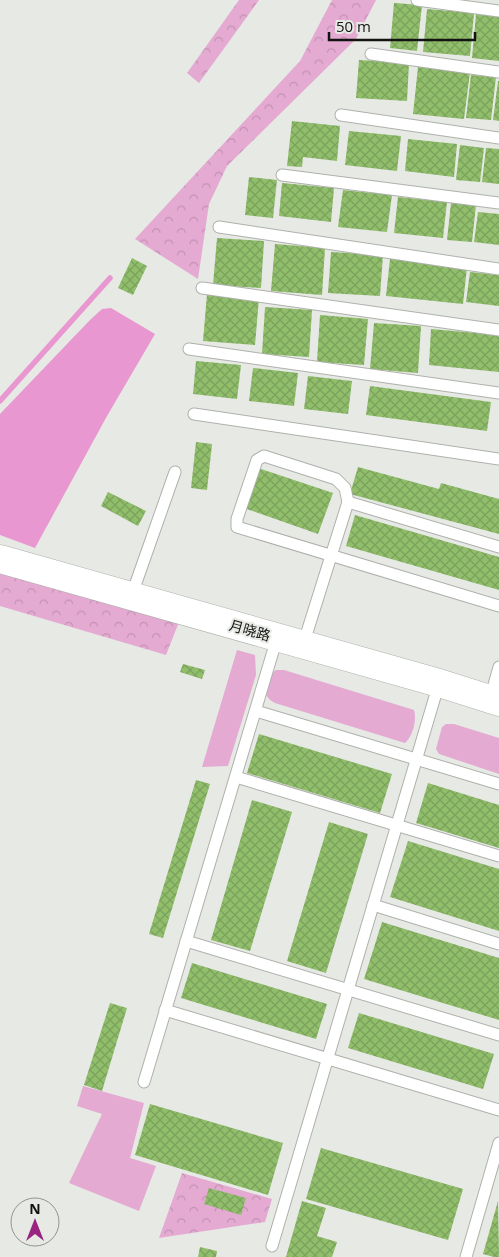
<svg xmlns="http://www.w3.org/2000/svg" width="499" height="1257" font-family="'Open Sans','Noto Sans SC',sans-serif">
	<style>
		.grass { fill: #e4aad2 }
		.forest { fill: url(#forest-crowns) }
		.water { fill: #e897d0 }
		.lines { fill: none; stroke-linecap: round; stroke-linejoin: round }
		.stream { stroke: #e897d0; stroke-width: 5.5 }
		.building { fill: url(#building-cross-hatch) }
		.service-casing { stroke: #aeb1ac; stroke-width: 13 }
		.tertiary-casing { stroke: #aeb1ac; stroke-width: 29 }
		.service { stroke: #fff; stroke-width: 11 }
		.tertiary { stroke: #fff; stroke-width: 28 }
		.labels { text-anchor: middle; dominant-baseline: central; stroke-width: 4; stroke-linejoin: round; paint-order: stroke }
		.street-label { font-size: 14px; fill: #131412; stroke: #e7e9e5 }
	</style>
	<defs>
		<pattern id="forest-crowns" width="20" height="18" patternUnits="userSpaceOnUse" patternTransform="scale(1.25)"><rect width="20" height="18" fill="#e4aad2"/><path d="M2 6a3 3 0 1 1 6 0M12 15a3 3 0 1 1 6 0" fill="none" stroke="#c391b3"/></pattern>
		<pattern id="building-cross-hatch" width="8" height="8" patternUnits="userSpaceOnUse" patternTransform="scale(1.25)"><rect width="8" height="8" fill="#90be6b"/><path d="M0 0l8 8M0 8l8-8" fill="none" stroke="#7ba25c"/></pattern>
	</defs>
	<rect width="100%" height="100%" fill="#e7e9e5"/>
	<g class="grass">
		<path d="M237 650 255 655 256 675 228 766 202 767Z"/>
		<path d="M276 670H284L414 710C417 720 413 736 405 743L275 703 270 700 266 695 272 673Z"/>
		<path d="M446 724H454L499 738V774L439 754 436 749 442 727Z"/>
		<path d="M83 1086 144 1103 130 1158 156 1166 139 1211 69 1183 102 1114 77 1106Z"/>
	</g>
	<g class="forest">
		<path d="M239 0H259L199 83 187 73Z"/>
		<path d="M332 0H376L356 39 227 166 209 204 198 279 135 239 300 61Z"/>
		<path d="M0 573 179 622 166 655 0 606Z"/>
		<path d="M182 1173 272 1199 265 1222 159 1238Z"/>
	</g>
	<path class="water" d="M111 308 155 334 107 416 35 548 0 535V414L90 320 102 309Z"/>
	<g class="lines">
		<path class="stream" d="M0 401 110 278"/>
	</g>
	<g class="building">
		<path d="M394 3 422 5 417 51 390 48Z"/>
		<path d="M427 9 474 13 470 56 423 52Z"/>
		<path d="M476 14 499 16V61L472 58Z"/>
		<path d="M359 60 409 63 407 101 356 98Z"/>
		<path d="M418 67 470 72 464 119 413 114Z"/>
		<path d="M471 75 496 77 491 120 466 118Z"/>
		<path d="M498 81H499V121L493 120Z"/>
		<path d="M292 121 340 126 337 161 303 157 302 167 287 166Z"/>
		<path d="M349 131 401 136 397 171 345 165Z"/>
		<path d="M408 139 457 144 454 177 405 171Z"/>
		<path d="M460 145 484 148 480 182 456 180Z"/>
		<path d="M486 148 499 149V184L482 182Z"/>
		<path d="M249 177 277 180 273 218 245 215Z"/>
		<path d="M282 183 334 188 331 222 279 216Z"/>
		<path d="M343 190 392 195 387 232 338 227Z"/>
		<path d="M398 197 447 202 443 238 394 233Z"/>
		<path d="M451 203 476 205 472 242 447 240Z"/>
		<path d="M478 212 499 214V245L474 242Z"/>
		<path d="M217 238 264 241 261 288 213 285Z"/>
		<path d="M275 244 325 248 322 295 271 291Z"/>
		<path d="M331 252 383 255 380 296 328 293Z"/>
		<path d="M132 258 147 266 133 295 118 288Z"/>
		<path d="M390 259 467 267 463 304 386 296Z"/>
		<path d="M470 272 499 275V306L466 302Z"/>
		<path d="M207 294 259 298 255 345 203 341Z"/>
		<path d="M265 307 312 310 309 357 262 354Z"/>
		<path d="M320 315 368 319 364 365 317 362Z"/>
		<path d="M374 323 421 326 418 373 370 369Z"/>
		<path d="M431 329 499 335V372L429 365Z"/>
		<path d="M196 361 241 365 237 399 193 394Z"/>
		<path d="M253 368 298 373 294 406 249 401Z"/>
		<path d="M308 376 352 381 348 414 304 409Z"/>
		<path d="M370 386 491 402 487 431 366 415Z"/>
		<path d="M196 442 212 444 207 490 191 488Z"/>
		<path d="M358 467 439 489 441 483 499 499V534L350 494Z"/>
		<path d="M258 468 333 493 318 534 244 508Z"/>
		<path d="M108 492 146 511 138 526 101 506Z"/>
		<path d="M355 515 499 557V590L346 546Z"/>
		<path d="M183 664 205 670 202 679 180 672Z"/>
		<path d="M259 734 392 774 380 813 247 773Z"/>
		<path d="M196 780 210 784 163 938 149 934Z"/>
		<path d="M428 783 499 805V848L416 823Z"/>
		<path d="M252 800 292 812 250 951 211 940Z"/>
		<path d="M329 822 368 834 326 973 287 961Z"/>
		<path d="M408 841 499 869V931L390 897Z"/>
		<path d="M382 922 499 958V1020L364 979Z"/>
		<path d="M192 963 327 1004 316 1039 181 998Z"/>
		<path d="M110 1003 127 1008 102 1091 84 1085Z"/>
		<path d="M359 1013 494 1054 483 1089 348 1048Z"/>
		<path d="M150 1104 283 1143 268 1195 135 1155Z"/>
		<path d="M321 1148 463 1189 448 1240 306 1199Z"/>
		<path d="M209 1188 246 1198 241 1215 204 1204Z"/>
		<path d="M302 1201 326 1208 317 1236 337 1242 332 1257H286Z"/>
		<path d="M498 1201 499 1257H494L483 1254Z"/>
		<path d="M200 1247 217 1251 216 1257H198Z"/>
	</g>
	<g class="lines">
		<defs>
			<g id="service">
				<path d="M417 0 499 11"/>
				<path d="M371 54 499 72"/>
				<path d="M341 115 499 138"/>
				<path d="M282 175 499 203"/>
				<path d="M219 227 499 269"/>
				<path d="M202 288 499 330"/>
				<path d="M189 349 499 393"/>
				<path d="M194 414 499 459"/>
				<path d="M348 502 499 547"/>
				<path d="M131 597 175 472"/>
				<path d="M303 645 348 502 345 488 336 479 264 456 257 460 237 519V527L499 606"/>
				<path d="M490 699 499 667"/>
				<path d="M256 711 499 784"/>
				<path d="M236 777 499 856"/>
				<path d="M373 905 499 944"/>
				<path d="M186 941 499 1035"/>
				<path d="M165 1010 499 1110"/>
				<path d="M144 1082 277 638"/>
				<path d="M272 1246 439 683"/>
				<path d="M466 1257 499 1143"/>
			</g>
			<path id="tertiary" d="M0 559 439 683 499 702"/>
		</defs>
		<use href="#service" class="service-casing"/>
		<use href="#tertiary" class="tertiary-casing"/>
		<use href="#service" class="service"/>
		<use href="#tertiary" class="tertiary"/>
	</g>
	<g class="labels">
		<g class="street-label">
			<text transform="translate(250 630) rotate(16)">月晓路</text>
		</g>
	</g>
	<g transform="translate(35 1222)"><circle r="24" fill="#e7e9e5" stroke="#929491"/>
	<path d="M0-4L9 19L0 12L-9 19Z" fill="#9a2580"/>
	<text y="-8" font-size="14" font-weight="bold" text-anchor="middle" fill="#131412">N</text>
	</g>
	<path d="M329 32v8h146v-8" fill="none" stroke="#131412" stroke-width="2.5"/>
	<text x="336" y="32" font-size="15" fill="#131412" stroke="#e7e9e5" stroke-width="4" paint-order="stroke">50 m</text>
</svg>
